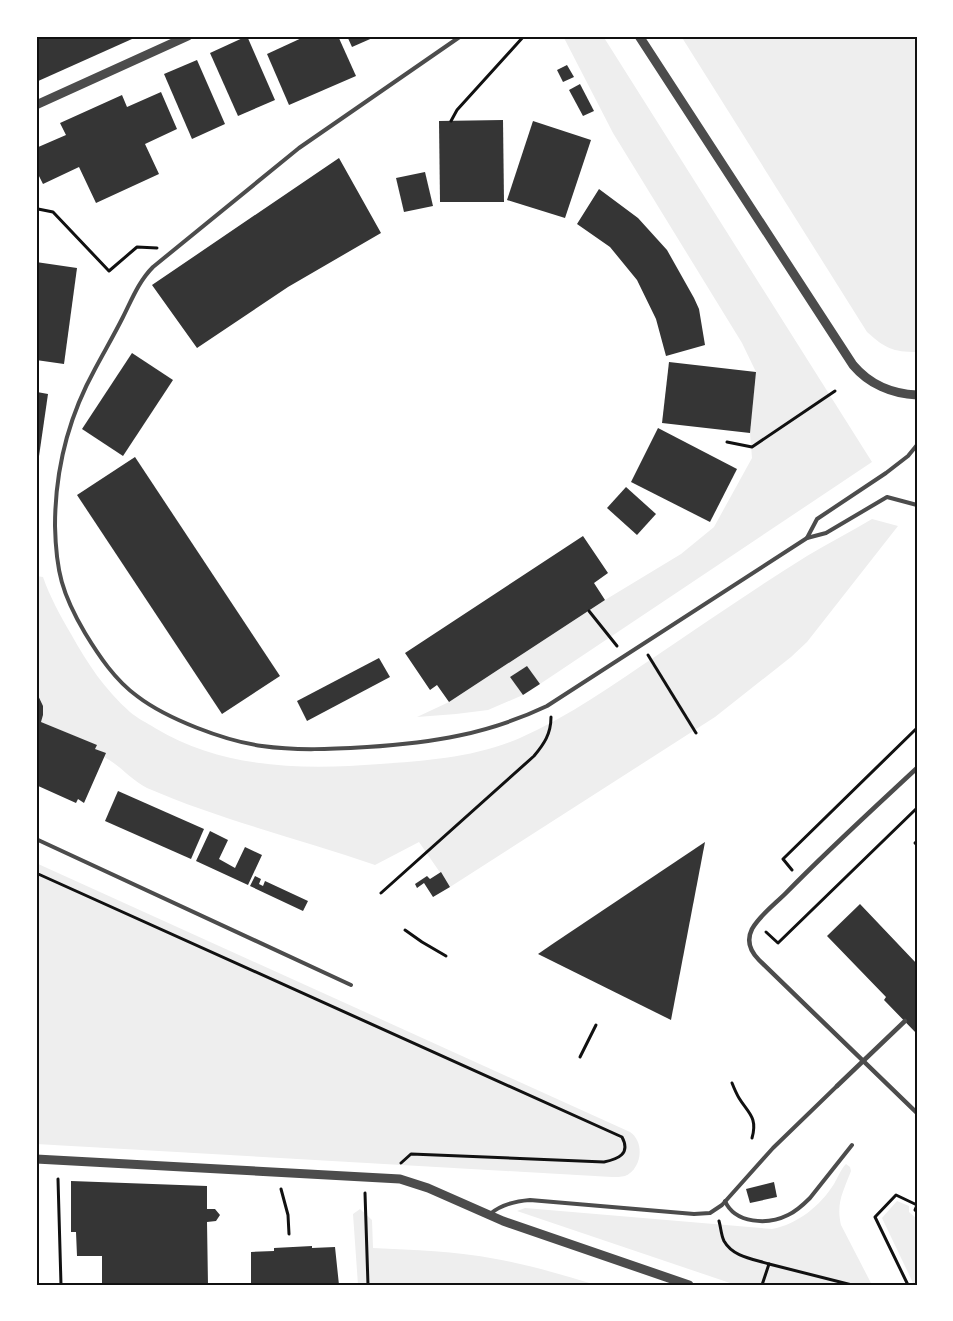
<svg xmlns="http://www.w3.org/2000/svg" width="953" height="1321" font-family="'Titillium Web',sans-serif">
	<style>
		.green { fill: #eee }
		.building { fill: #353535 }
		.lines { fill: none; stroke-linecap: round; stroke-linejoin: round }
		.path { stroke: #111; stroke-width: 3 }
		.service { stroke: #4c4c4c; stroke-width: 4 }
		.pedestrian { stroke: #4c4c4c; stroke-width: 4.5 }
		.tertiary { stroke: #4c4c4c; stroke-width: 9 }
		.neatline { fill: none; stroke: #111; stroke-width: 2 }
	</style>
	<rect width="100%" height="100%" fill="#fff"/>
	<g class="green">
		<path d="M563 36H603L872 462 540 684 527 666 510 677 523 695 488 710 456 714 417 717 449 702 605 600 681 554 714 527 752 458 750 433 756 372 742 343 613 133Z"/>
		<path d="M681 36H909L917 42V352C892 352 885 348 867 332Z"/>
		<path d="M872 519 898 526 807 642 791 657 715 717 450 887 419 842 375 865C300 839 221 820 147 788 131 780 120 765 104 757L105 753 95 749 96 745 41 722C45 711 42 701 36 691V576L43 577C50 597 60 615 71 634 87 663 105 690 130 712 137 718 147 723 155 728 223 769 303 770 380 764 427 761 477 757 520 738 570 716 614 684 659 654 708 621 757 587 807 556 829 543 850 532 872 519Z"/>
		<path d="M36 863 630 1132C645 1142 642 1169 625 1176 621 1177 616 1177 612 1177L36 1144Z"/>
		<path d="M846 1164 850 1167 851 1171C843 1192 836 1203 841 1225L872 1285H736L517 1211 525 1208 772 1229C798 1224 820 1206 834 1184 838 1177 841 1169 846 1164Z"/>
		<path d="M897 1201 909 1206V1212L917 1219V1285H914L882 1218Z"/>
		<path d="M360 1209 372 1220 373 1248C414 1250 455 1251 496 1259 530 1265 563 1275 596 1285H358L353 1214Z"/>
	</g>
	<g class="building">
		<path d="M36 36H131L132 39 36 82Z"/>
		<path d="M247 36 275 100 238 116 210 53Z"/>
		<path d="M306 36H338L356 76 289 105 267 54Z"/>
		<path d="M347 36H377L352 47Z"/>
		<path d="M197 60 225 124 192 139 164 74Z"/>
		<path d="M567 65 574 77 563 82 557 70Z"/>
		<path d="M580 84 594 111 583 116 569 90Z"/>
		<path d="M161 92 177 129 145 144 159 174 96 203 79 167 43 184 36 170V148L66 135 60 123 122 95 127 107Z"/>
		<path d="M503 120 504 202H440L439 121Z"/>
		<path d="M533 121 591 140 565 218 507 200Z"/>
		<path d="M339 158 381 233 288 287 197 348 152 285Z"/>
		<path d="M425 172 433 206 404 212 396 178Z"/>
		<path d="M599 189 638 218 667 250 694 298 699 309 705 345 666 356 656 319 637 280 610 247 577 224Z"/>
		<path d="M36 262 77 268 64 364 36 360Z"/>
		<path d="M132 353 173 380 123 456 82 429Z"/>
		<path d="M669 362 756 372 750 433 662 423Z"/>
		<path d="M37 392 48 394 37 470H36Z"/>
		<path d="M658 428 737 469 710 522 631 482Z"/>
		<path d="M135 457 280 676 222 714 77 495Z"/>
		<path d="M626 487 656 514 637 535 607 508Z"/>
		<path d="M583 536 608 573 594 583 605 600 449 702 437 685 430 690 405 653Z"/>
		<path d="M379 658 390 677 307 721 297 701Z"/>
		<path d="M527 666 540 684 523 695 510 677Z"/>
		<path d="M36 691 43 706V715L41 722 97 745 95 749 106 753 84 803 78 799 76 803 36 785Z"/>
		<path d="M118 791 204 829 191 859 105 821Z"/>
		<path d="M210 831 228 840 219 859 235 868 245 847 262 855 248 885 196 861Z"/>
		<path d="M705 842 671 1020 538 954 554 943Z"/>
		<path d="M441 872 450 887 433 897 424 883 417 888 415 884 427 876 430 879Z"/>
		<path d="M255 876 261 879 259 884 263 886 265 881 308 901 303 911 250 886Z"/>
		<path d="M860 904 917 964V1034L884 1000 886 997 827 936Z"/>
		<path d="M71 1181 207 1186V1209H215L220 1215 216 1221 207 1222 208 1285H102V1256H77L76 1232H71Z"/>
		<path d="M774 1182 777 1197 750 1203 746 1189Z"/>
		<path d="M312 1246V1248L335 1247 339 1285H251V1252L274 1251V1248Z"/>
	</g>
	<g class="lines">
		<g class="path">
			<path d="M451 121 457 110 524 36"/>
			<path d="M38 209 53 212 109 271 137 247 157 248"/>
			<path d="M727 442 752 447 835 391"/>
			<path d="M589 611 617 646"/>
			<path d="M648 655 696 733"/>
			<path d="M917 841 915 843 917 845"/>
			<path d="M792 870 783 859 917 728"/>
			<path d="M36 873 622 1137C631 1154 618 1159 604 1162L411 1154 401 1163"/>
			<path d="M381 893 534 756C544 744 551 734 551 717"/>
			<path d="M405 930 422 942 446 956"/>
			<path d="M766 932 778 943 917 808"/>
			<path d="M580 1057 596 1025"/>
			<path d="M732 1083C734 1088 736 1093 739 1098 748 1113 758 1117 752 1138"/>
			<path d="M58 1179 61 1285"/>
			<path d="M281 1189 288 1215 289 1234"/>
			<path d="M365 1193 368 1285"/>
			<path d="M917 1205 915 1210 917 1212"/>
			<path d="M719 1221C721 1228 721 1235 724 1241 733 1257 753 1259 769 1264L762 1285"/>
			<path d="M769 1264 852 1285"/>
			<path d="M908 1285 875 1217 896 1195 917 1205"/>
		</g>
		<g class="service">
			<path d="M461 36 299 148 153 267C139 281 132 299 123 317 114 335 104 352 95 369 68 418 55 470 55 526 56 571 62 594 85 633 99 656 115 680 137 696 167 719 225 741 262 746 297 751 332 749 367 747 432 743 488 734 547 706L807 538 826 533 887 497 917 505"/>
			<path d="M807 538 817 519 886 473 908 456 917 445"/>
			<path d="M36 839 351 985"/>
			<path d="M725 1201C735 1224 768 1225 788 1215 797 1211 803 1205 810 1198L852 1145"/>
			<path d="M490 1214C502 1204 516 1201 530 1200L694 1214 710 1213 722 1205 773 1148 837 1086"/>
		</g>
		<g class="pedestrian">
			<path d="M917 768C873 809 828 850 786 893 775 904 759 916 752 929 746 941 751 952 759 960L917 1113"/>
			<path d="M837 1086 905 1021"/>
		</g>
		<g class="tertiary">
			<path d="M639 36 853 365C869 384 892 394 917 395"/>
			<path d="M36 105 188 36"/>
			<path d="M36 1159 400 1179 428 1188 503 1221 689 1285"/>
		</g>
	</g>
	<rect width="953" height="1321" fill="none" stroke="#ffffff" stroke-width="75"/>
	<rect x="38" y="38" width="878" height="1246" class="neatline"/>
</svg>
